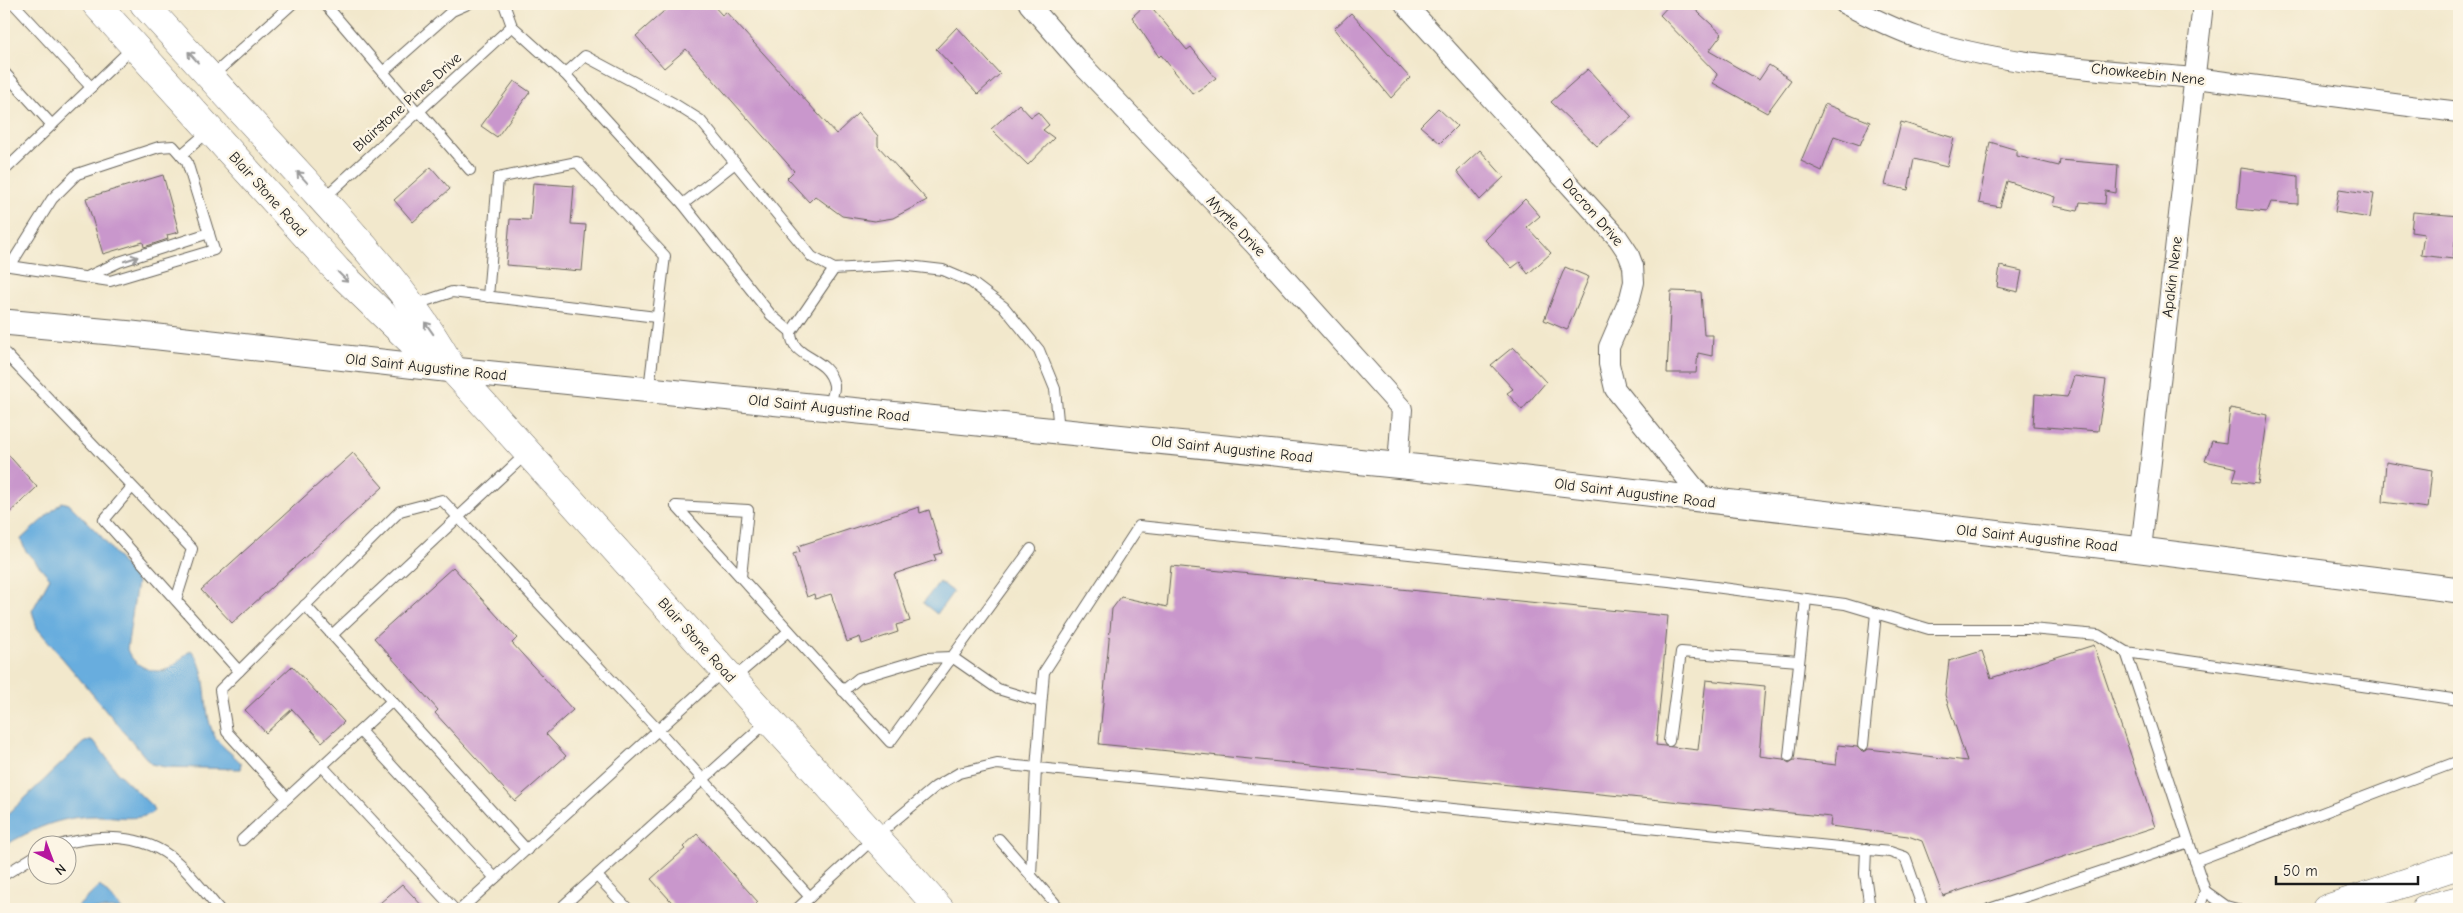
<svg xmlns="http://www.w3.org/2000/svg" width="2463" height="913" font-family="'Comic Neue',sans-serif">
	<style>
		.water { fill: #68adde; stroke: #42647d }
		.building { fill: #c997cc }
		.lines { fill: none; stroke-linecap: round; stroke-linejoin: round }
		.service-casing { stroke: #67635a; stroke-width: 12 }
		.minor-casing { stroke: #67635a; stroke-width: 22 }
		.tertiary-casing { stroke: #67635a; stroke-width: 27 }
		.secondary-casing { stroke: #67635a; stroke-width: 29 }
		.primary-casing { stroke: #67635a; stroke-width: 29 }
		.service { stroke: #fff; stroke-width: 10 }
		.minor { stroke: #fff; stroke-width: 20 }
		.tertiary { stroke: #fff; stroke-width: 25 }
		.secondary { stroke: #fff; stroke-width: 28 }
		.primary { stroke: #fff; stroke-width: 28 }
		.oneway { stroke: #999 }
		.labels { text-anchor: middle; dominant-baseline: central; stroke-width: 5; stroke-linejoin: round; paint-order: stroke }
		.street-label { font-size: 15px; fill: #1c1c1c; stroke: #fcf5e5 }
	</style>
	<rect width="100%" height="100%" fill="#fcf5e5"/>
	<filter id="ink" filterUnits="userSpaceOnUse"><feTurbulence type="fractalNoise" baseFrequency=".02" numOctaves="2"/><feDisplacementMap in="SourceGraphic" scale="10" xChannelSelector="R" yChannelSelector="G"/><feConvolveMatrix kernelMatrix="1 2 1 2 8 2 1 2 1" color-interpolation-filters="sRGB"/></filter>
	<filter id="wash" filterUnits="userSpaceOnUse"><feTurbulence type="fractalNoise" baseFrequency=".0096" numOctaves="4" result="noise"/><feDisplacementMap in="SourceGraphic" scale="20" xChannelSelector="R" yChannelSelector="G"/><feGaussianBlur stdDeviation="1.12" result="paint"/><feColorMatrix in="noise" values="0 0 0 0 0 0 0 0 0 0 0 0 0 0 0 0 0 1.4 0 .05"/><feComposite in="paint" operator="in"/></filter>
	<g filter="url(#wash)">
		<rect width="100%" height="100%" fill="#f2e8cc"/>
		<g class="water">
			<path d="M62 502 69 504 100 535 137 582 127 649C132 664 150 674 166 670 174 667 184 655 191 650 211 671 201 709 214 735 219 745 233 754 241 763L240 769 165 767 151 764 37 628 32 611 50 578 25 550 21 539Z"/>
			<path d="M939 582 953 592 937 614 923 603Z"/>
			<path d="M90 740 94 741 118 773 152 806 154 811C141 823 111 815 94 816 59 817 33 829 4 846V818L83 743Z"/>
			<path d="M100 886 122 909H75Z"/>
		</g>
		<g id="blocks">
			<g class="building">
				<path d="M672 4H712L722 15 726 12 836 134 858 113 878 136V146L927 200 893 218 874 221 842 216 815 196 809 202 787 178 794 171 686 49 664 68 636 36Z"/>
				<path d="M1146 4H1149L1187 50 1191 47 1216 78 1193 94 1161 55 1159 57 1132 17Z"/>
				<path d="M1670 4H1689L1722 34 1709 51 1759 80 1769 65 1791 80 1767 113 1713 83 1717 74 1660 15Z"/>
				<path d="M1351 13 1410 78 1391 98 1334 29Z"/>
				<path d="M957 27 1000 74 978 94 936 49Z"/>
				<path d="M1588 69 1632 117 1597 146 1551 102Z"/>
				<path d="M514 81 530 92 497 137 481 126Z"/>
				<path d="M1019 104 1031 117 1038 112 1049 125 1043 130 1054 138 1028 165 991 129Z"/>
				<path d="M1825 104 1870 122 1860 145 1834 136 1822 171 1801 161Z"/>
				<path d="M1438 108 1457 126 1440 143 1420 126Z"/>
				<path d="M1901 122 1954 138 1947 167 1914 159 1908 190 1885 185Z"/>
				<path d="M1990 142 2017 150V156L2059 166 2060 160 2118 165 2116 193 2106 191 2105 204 2080 202 2078 211 2053 206 2055 197 2007 181 2000 207 1979 203Z"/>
				<path d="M1480 150 1504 177 1480 200 1457 171Z"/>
				<path d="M431 167 450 189 413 222 394 200Z"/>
				<path d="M2241 168 2298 176V204L2271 202 2267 212 2237 209Z"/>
				<path d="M163 175 179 232 167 235 168 239 144 247 143 242 103 254 86 198Z"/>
				<path d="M533 183 574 186 571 224 586 225 582 271 506 265 510 219 530 220Z"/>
				<path d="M2339 189 2374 194 2370 218 2335 212Z"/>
				<path d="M1525 199 1540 216 1527 227 1551 253 1528 274 1520 262 1512 268 1485 240Z"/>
				<path d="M2413 212 2459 216 2457 242 2455 241 2453 259 2421 255 2424 234 2411 232Z"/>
				<path d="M2000 266 2022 271 2018 292 1997 287Z"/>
				<path d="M1565 267 1589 277 1567 330 1544 320Z"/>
				<path d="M1671 291 1701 292 1704 335H1713L1712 356 1698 353 1696 373H1667Z"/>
				<path d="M1513 347 1546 382 1522 410 1507 393 1513 389 1491 365Z"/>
				<path d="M2074 376 2106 380 2098 431 2033 426 2035 394 2067 397Z"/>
				<path d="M2230 408 2268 415 2258 484 2233 481 2237 468 2205 461 2212 441 2226 443Z"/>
				<path d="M4 450 37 487 4 518Z"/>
				<path d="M353 453 383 487 232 623 201 590Z"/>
				<path d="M2386 462 2432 470 2428 508 2383 502Z"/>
				<path d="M919 507 920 513 929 510 942 553 934 555 936 560 894 574 910 621 896 625 898 632 862 644 860 637 847 642 831 594 815 599 814 594 807 597 793 554 800 552 798 546Z"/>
				<path d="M1171 566 1668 616 1656 745 1698 750 1706 680 1765 686 1759 756 1783 759 1789 763 1794 760 1836 765 1838 745 1857 747 1862 752 1869 749 1967 761 1945 695 1949 661 1982 651 1991 678 2094 645 2155 827 1943 896 1922 841 1908 836 1830 826 1831 817 1099 744 1112 609 1121 597 1167 607Z"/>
				<path d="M453 567 517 638 512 643 573 710 546 734 566 756 515 801 435 713 438 710 374 638Z"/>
				<path d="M292 666 344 722 322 742 292 709 266 733 245 710Z"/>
				<path d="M697 834 758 902 751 909H678L651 879 685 849 683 847Z"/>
				<path d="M402 884 425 909H373Z"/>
			</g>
		</g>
	</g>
	<g filter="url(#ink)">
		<use href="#blocks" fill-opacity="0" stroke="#67635a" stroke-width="1"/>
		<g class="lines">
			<defs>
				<g id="service">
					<path d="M14 4 91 87"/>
					<path d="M325 4 418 113"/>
					<path d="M504 4 512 26 565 74"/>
					<path d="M4 72 52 125"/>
					<path d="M383 72 452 11 468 4"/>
					<path d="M211 77 292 4"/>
					<path d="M420 112 470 170"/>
					<path d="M173 146 187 162 214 250 110 281 10 266 52 199 77 174 159 147Z"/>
					<path d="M181 155 209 131"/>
					<path d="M4 171 133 47"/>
					<path d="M323 199 512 26"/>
					<path d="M683 204 735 163"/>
					<path d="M87 277 119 262 209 233"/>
					<path d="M488 297 498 178 577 162 665 256 649 389"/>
					<path d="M413 305 452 292 656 317"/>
					<path d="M791 332 771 315 683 204 565 74 585 56 673 103 700 120 812 257 834 269 900 265 943 270 971 282 1004 307 1039 350 1055 389 1059 431"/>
					<path d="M4 352 192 549 176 600"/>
					<path d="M829 408C830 401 835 392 834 385 828 355 791 360 791 332L834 269"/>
					<path d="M132 487 104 520 239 671"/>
					<path d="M676 506 890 742 1031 549"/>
					<path d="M676 506 748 510 741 577"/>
					<path d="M305 605 527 850"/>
					<path d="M332 635 527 453"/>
					<path d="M2126 652 2205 891 2199 909"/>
					<path d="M733 679 789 631"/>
					<path d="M843 691 859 678 926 658 952 657 998 689 1041 702"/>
					<path d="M360 731 495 878"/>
					<path d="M1669 741 1681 652 1799 661"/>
					<path d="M1863 745 1876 613"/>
					<path d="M1789 756 1806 599"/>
					<path d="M322 766 454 909"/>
					<path d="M287 798 227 732 220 690 400 511 442 500 658 730 810 897"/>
					<path d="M999 839 1060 909"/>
					<path d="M242 840 392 701"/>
					<path d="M56 846C95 834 143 832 176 861 192 875 205 893 219 909"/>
					<path d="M1866 849 1865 874 1870 909"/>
					<path d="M2195 861 2459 761"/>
					<path d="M4 875 38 854"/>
					<path d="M1031 875 1036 768 1044 672 1139 526 1669 581 1806 599 1845 604 1929 629H2031L2098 635 2126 652 2459 700"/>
					<path d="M597 876 628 909"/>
					<path d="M2205 891 2226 906 2237 909"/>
					<path d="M461 909 723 671"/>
					<path d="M568 909 564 905 769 720"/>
					<path d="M797 909 875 837 935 787 959 773 997 764 1890 852 1905 857 1923 909"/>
					<path d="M1989 909 2189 842"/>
				</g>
				<g id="minor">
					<path d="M1029 4 1082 65 1254 244 1402 409 1398 466"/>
					<path d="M1405 4 1618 238 1628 253 1633 266 1634 282 1630 298 1609 347V364L1615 389 1705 501"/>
					<path d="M1845 4C1868 16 1892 28 1917 37 2005 67 2101 69 2193 78 2282 88 2370 102 2459 112"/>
					<path d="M2141 549 2203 4"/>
				</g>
				<path id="tertiary" d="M4 322 132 334 453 370 1473 473 2133 549 2459 590"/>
				<g id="secondary">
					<path d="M96 4 337 270 414 344 450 368"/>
					<path d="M144 4C197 62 249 120 302 177 357 238 414 298 453 370L940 909"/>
				</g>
				<g id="primary">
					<path d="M2326 909 2459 865"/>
					<path d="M2425 909 2459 900"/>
				</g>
			</defs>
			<use href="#service" class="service-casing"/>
			<use href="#minor" class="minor-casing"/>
			<use href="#tertiary" class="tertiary-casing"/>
			<use href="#secondary" class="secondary-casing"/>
			<use href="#primary" class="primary-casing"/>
			<use href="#service" class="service"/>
			<use href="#minor" class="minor"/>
			<use href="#tertiary" class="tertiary"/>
			<use href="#secondary" class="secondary"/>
			<use href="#primary" class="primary"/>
		</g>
		<defs><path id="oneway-shaft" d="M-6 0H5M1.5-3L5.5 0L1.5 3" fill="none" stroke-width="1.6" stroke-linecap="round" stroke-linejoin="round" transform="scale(1.25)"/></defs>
		<g class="oneway">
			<use href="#oneway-shaft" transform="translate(193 57) rotate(-132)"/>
			<use href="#oneway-shaft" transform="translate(302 177) rotate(-132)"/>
			<use href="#oneway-shaft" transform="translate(131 259) rotate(-18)"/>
			<use href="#oneway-shaft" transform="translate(343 277) rotate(45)"/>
			<use href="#oneway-shaft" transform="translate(429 328) rotate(-125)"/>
		</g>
	</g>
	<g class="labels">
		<g class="street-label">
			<text transform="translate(2148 74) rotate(6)">Chowkeebin Nene</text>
			<text transform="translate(407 102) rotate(-42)">Blairstone Pines Drive</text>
			<text transform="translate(268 194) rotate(48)">Blair Stone Road</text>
			<text transform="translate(1593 212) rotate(49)">Dacron Drive</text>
			<text transform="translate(1236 226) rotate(46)">Myrtle Drive</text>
			<text transform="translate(2172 277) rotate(-83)">Apakin Nene</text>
			<text transform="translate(426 367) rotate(6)">Old Saint Augustine Road</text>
			<text transform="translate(829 408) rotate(6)">Old Saint Augustine Road</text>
			<text transform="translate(1232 449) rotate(6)">Old Saint Augustine Road</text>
			<text transform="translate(1635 493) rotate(7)">Old Saint Augustine Road</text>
			<text transform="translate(2037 538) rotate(6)">Old Saint Augustine Road</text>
			<text transform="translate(697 640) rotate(48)">Blair Stone Road</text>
		</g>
	</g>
	<rect width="2463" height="913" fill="none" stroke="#fcf5e5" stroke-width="20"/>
	<g transform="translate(52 860) rotate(138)"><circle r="24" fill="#fcf5e5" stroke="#a29e95"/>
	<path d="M0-4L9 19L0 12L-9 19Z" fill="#b5179e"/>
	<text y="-8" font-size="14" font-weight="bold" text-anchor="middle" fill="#1c1c1c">N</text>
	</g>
	<path d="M2276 876v8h142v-8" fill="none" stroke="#1c1c1c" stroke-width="2.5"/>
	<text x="2283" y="876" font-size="15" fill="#1c1c1c" stroke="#fcf5e5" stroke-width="4" paint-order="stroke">50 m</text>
</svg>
